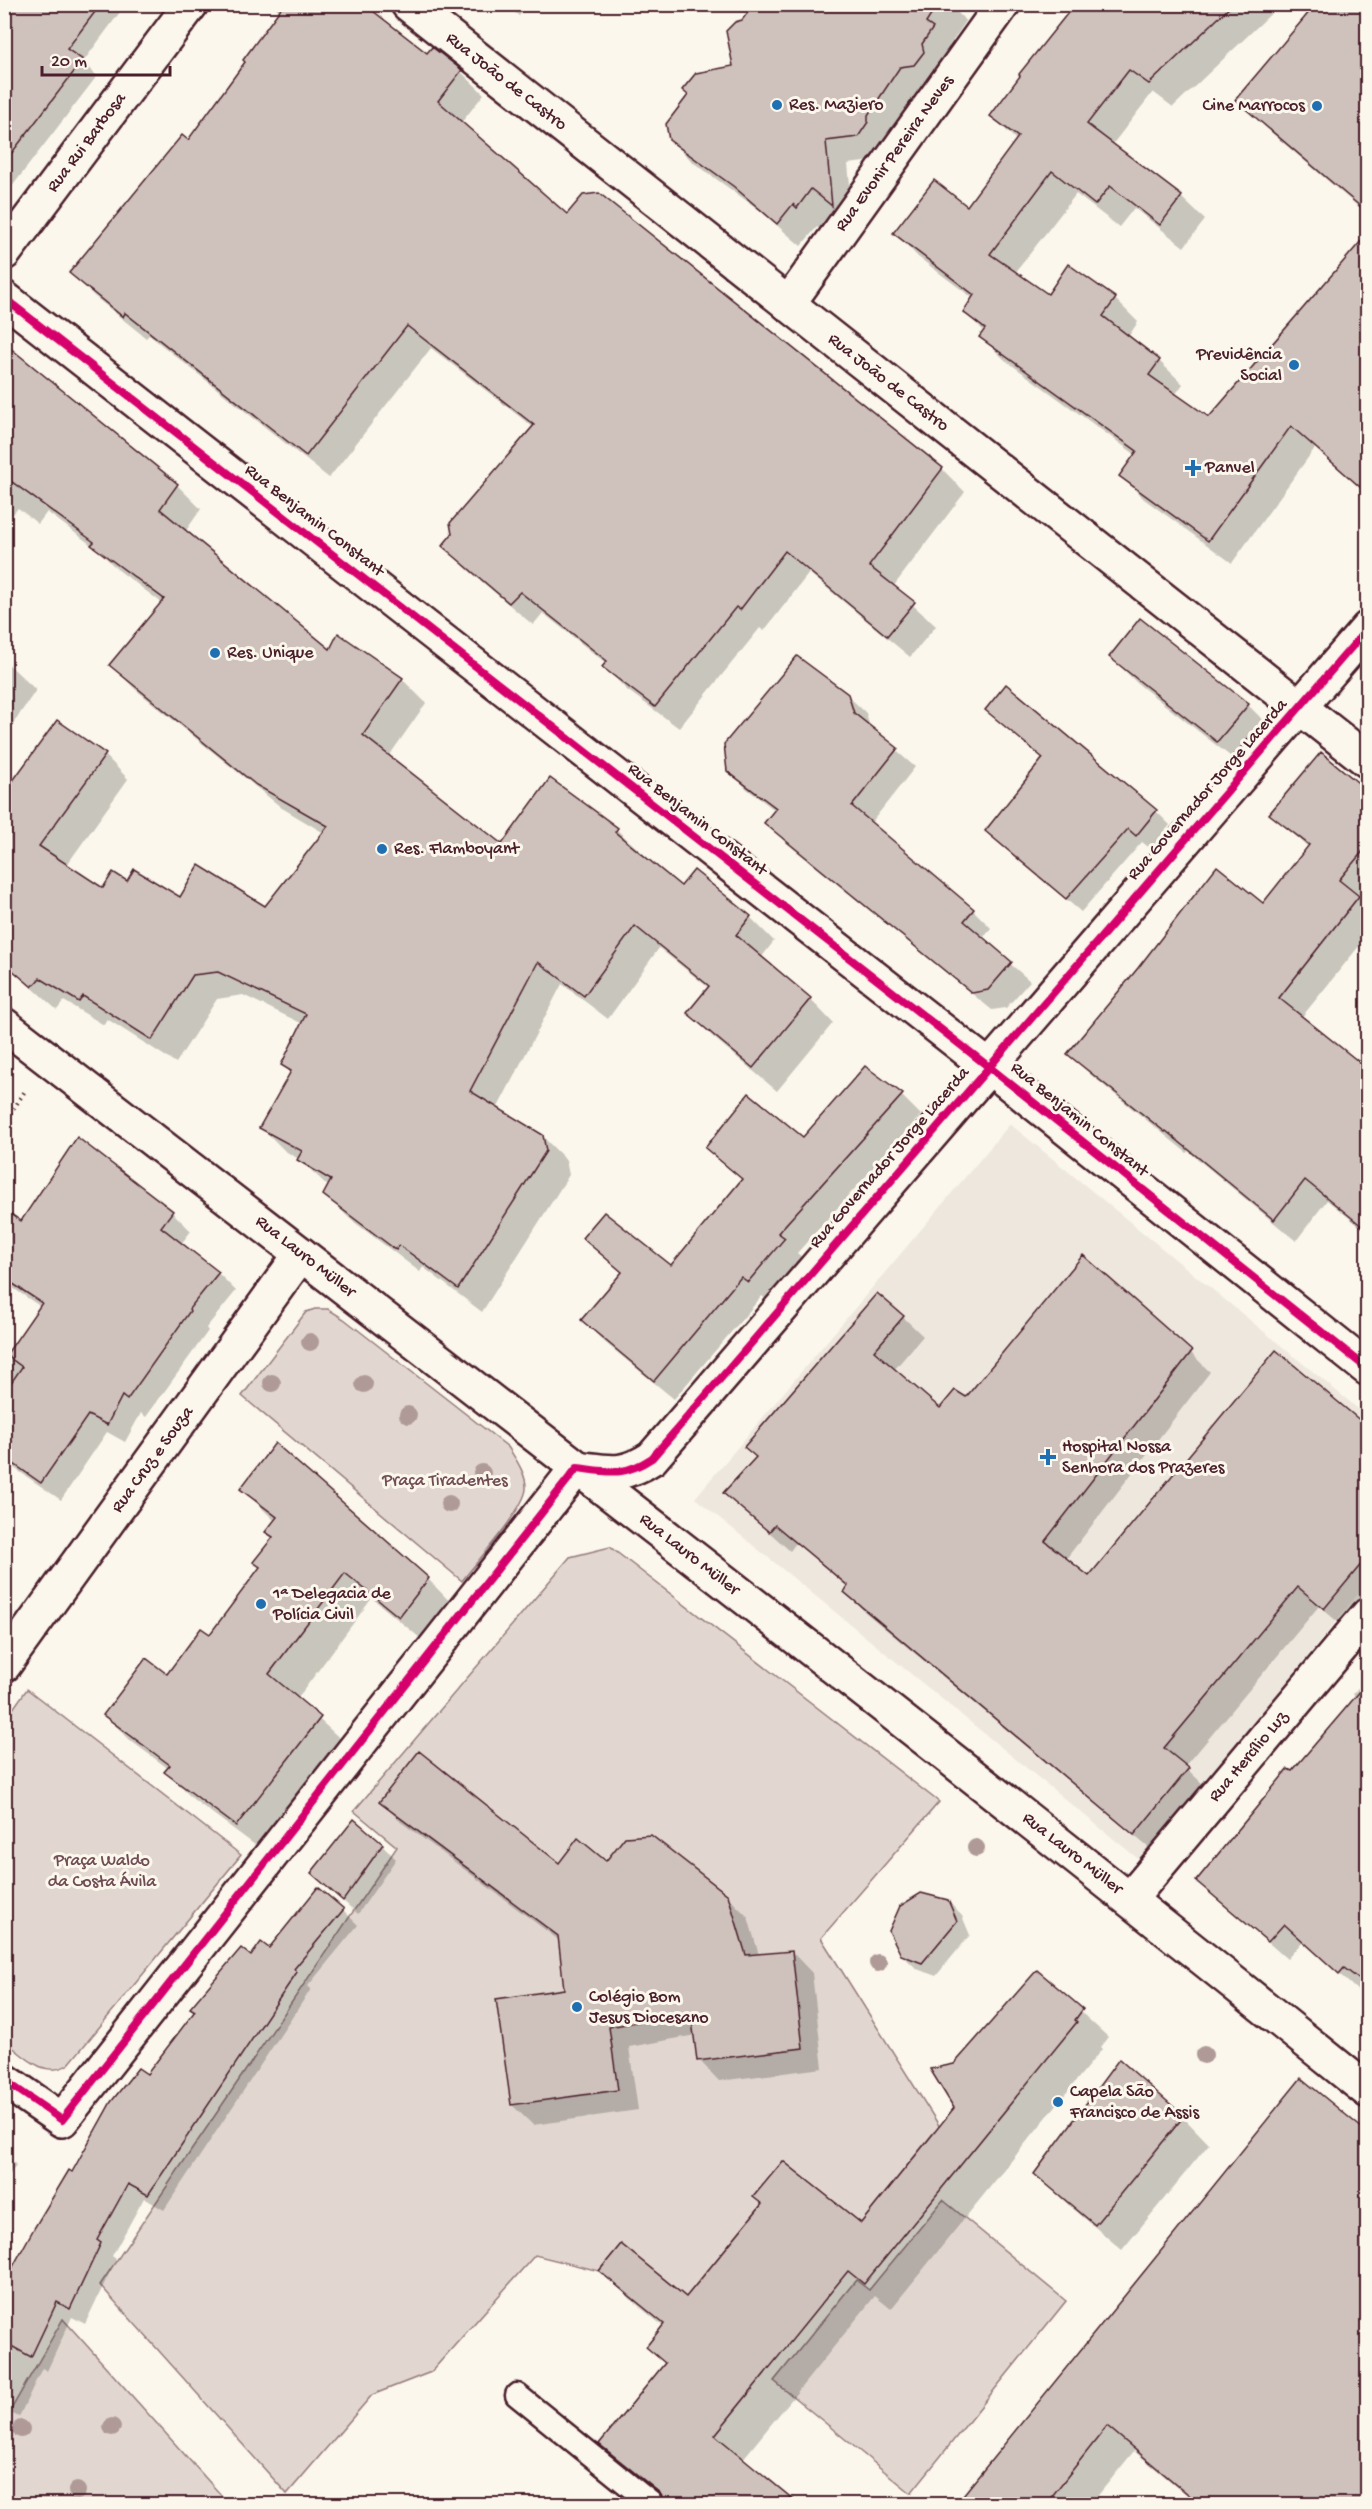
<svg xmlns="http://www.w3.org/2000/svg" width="1372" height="2509" font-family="'Gochi Hand',sans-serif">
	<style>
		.built { fill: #eee7de }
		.green { fill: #e2d7d0; stroke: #967b7e; stroke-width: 1.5 }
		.shadow { fill: #0003 }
		.building { fill: #cfc2bc; stroke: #4a1f2b; stroke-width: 1.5 }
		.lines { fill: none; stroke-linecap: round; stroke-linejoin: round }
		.lane-casing { stroke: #4a1f2b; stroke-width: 27 }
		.street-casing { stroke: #4a1f2b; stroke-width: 38 }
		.secondary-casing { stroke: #4a1f2b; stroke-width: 38 }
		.path { stroke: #4a1f2b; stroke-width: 4; stroke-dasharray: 1.5 4.5; stroke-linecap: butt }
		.lane { stroke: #fbf7ec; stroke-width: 22 }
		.street { stroke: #fbf7ec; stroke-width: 33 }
		.secondary { stroke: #fbf7ec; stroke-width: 33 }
		.cycleway-casing { stroke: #fbf7ec; stroke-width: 11 }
		.cycleway { stroke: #d6006c; stroke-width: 8 }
		.tree { fill: #af9a98 }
		.poi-dot { fill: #1f6fb2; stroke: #fbf7ec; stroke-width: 2 }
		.labels { text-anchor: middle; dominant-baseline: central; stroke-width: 6; stroke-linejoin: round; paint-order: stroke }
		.street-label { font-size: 18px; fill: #4a1f2b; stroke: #fbf7ec }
		.poi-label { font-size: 18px; fill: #4a1f2b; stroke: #fbf7ec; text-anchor: start }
		.park-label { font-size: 18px; fill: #704d54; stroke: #fbf7ec }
	</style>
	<rect width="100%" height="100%" fill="#fbf7ec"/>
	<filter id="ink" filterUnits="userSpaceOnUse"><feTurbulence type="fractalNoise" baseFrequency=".0167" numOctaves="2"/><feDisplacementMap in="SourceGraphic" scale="12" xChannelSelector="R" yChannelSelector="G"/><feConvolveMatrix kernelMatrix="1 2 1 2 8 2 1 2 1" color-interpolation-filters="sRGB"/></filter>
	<g filter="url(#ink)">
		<path class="built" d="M1010 1124 1367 1416V1583L1142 1862 695 1498Z"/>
		<g class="green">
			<path d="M315 1309H328L344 1319 508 1447C515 1458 527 1475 526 1489 524 1510 476 1562 462 1581L242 1396 306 1312Z"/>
			<path d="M610 1547 939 1802 821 1938 945 2135 934 2132 861 2223 783 2161 754 2197 762 2204 686 2297 621 2244 599 2271 535 2255 431 2372 372 2395 287 2494 100 2285 397 1847 354 1811 570 1557Z"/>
			<path d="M27 1689 241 1855 69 2064C45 2080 24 2056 5 2041V1720Z"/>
			<path d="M943 2200 1066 2301 911 2493 774 2381 856 2280 869 2290Z"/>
			<path d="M63 2319 229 2504H5V2420Z"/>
		</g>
		<g class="shadow">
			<path d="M4 4H126L83 62 97 76 4 197Z"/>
			<path d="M276 4H363L427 55 432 49 461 72 484 94 461 123 568 216 942 469 965 492 893 587 936 626 910 657 809 573 764 631 760 628 679 728 627 690 604 667 607 664 543 613 533 625 467 569 444 546 533 427 431 348 329 478 149 335 146 338 94 296 71 273 188 142 247 62 280 12 275 6Z"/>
			<path d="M505 4H528L519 16Z"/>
			<path d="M756 4H949L966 21 949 46 955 53 881 160 848 164 854 227 821 230 817 227 801 246 758 209 694 163 670 140 735 67 743 21Z"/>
			<path d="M1077 4H1281L1173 107 1153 92 1112 145 1181 197 1205 220 1184 247 1134 208 1119 227 1076 194 1015 273 1048 296 1115 299 1138 322 1128 337 1159 361 1183 384 1175 395 1209 419 1368 235V494L1315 448 1232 563 1144 499 1121 476 1136 455 1005 360 981 337 985 332 965 312 974 299 918 257 895 233 967 208 1017 141 992 116Z"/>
			<path d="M1368 4V215L1266 128 1242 105Z"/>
			<path d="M4 359 177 485 201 509 185 532 330 651 402 679 426 703 389 756 502 846 551 780 617 830 681 888 694 872 750 917 774 941 761 958 810 999 833 1023 777 1091 713 1037 689 1013 709 988 659 948 608 1019 562 984 497 1109 542 1136 566 1160 569 1175 482 1312 423 1267 420 1272 349 1218 325 1194 329 1187 299 1159 285 1151 261 1127 291 1073 282 1065 303 1024 243 995 217 999 176 1063 107 1019 104 1025 64 1001 57 1010 4 962V796L105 755 128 779 66 866 103 890 128 883 180 899 265 908 324 833 282 808 135 689 111 665 162 603 117 569 98 550 47 512 38 524 18 508 4 525Z"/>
			<path d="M1111 657 1248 705 1274 731 1244 767 1137 683Z"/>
			<path d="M4 660 36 690 4 737Z"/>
			<path d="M847 695 866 713 870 728 915 767 871 823 973 910 991 928 982 939 1030 981 1006 1008 992 1010 784 841 766 823 776 811 747 789 729 770Z"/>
			<path d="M987 710 1156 811 1170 825 1151 849 1142 842 1081 912 987 831 1044 760Z"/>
			<path d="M1368 793V894L1362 901 1368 907V935L1301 1018 1368 1071V1233L1327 1200 1296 1241 1188 1151 1187 1153 1091 1075 1069 1054 1263 906 1308 847 1271 813Z"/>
			<path d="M866 1068 902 1096 921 1115 797 1253 804 1259 768 1301 762 1296 674 1399 602 1340 583 1320 622 1273 584 1238 671 1268 743 1181 707 1148 804 1139Z"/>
			<path d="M78 1139 172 1212 191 1231 181 1244 218 1273 236 1291 206 1328 208 1331 146 1417 141 1413 125 1442 107 1432 61 1500 4 1461V1359L41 1307 4 1282V1211L21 1224Z"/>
			<path d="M903 1317 923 1336 894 1370 940 1410 966 1399 1190 1352 1210 1372 1066 1559 1090 1578 1368 1429V1600L1345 1628 1319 1606 1185 1767 1208 1789 1155 1853 865 1612 846 1592 849 1588 796 1543 790 1551 726 1493Z"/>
			<path d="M242 1489 428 1579 454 1606 426 1643 372 1598 297 1699 347 1745 263 1851 193 1799 166 1772 169 1769 131 1741 105 1715 167 1676 210 1636 261 1568 274 1538 267 1532 275 1521Z"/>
			<path d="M1368 1676V1988L1363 1985 1358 1991 1303 1941 1287 1959 1198 1881 1356 1698 1353 1694Z"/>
			<path d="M381 1801 560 1865 606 1864 727 1896 748 1917 759 1955 792 1952 812 1973 823 2068 719 2081 699 2060 696 2035 629 2047 638 2110 533 2125 512 2105 566 1991 560 1941 401 1822Z"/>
			<path d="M382 1845 396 1859 358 1914 327 1887Z"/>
			<path d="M948 1901 962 1916 970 1935 936 1976 917 1969 902 1955Z"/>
			<path d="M343 1910 358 1925 308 1986 311 1989 164 2210 144 2198 112 2256 116 2259 85 2324 72 2317 47 2371 42 2368 19 2417 4 2410V2287L72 2174 147 2076 251 1958Z"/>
			<path d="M1037 1972 1108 2037 1100 2047 1102 2049 891 2309 875 2296 743 2459 666 2502 627 2470 601 2444 665 2364 648 2347 664 2327 628 2297 601 2271 686 2299 861 2226 956 2108 955 2066Z"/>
			<path d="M1301 2080 1368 2504H1198L1134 2451 1091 2504H957Z"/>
			<path d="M1183 2117 1209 2144 1122 2250 1063 2200 1036 2173Z"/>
			<path d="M4 2153 16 2165 4 2183Z"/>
		</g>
		<g class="building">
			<path d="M4 4H101L67 49 83 60 4 163Z"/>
			<path d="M284 4H364L427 53 432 47 462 70 438 101 567 214 583 195 599 193 943 468 869 566 915 602 887 636 785 551 740 610 736 607 655 707 602 667 607 661 520 592 509 603 442 546 452 534 450 523 534 425 407 326 306 456 125 313 123 317 69 273 182 135 188 140 245 62 243 60Z"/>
			<path d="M754 4H938L926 23 933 28 922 44 924 52 914 65 900 67 868 115V122L858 137 826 141 832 206 811 189 797 208 793 204 777 224 733 186 669 140 666 124 688 95 682 90 696 73 733 66 726 31 735 22 742 20Z"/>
			<path d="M1075 4H1233L1149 84 1129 70 1087 124 1182 196 1160 225 1110 186 1095 205 1052 171 990 254 1048 294 1068 264 1116 298 1103 316 1160 360 1149 375 1209 417 1368 233V494L1291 426 1208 541 1119 476 1137 451 979 337 985 329 963 312 974 295 893 233 934 180 967 206 1018 137 990 116 1020 76 1019 74Z"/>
			<path d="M1316 4H1368V213L1235 100Z"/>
			<path d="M4 343 178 484 160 509 330 649 338 633 403 678 363 735 502 844 550 778 618 828 615 832 681 886 694 870 751 916 736 935 811 998 753 1068 687 1013 709 986 635 926 584 996 538 962 470 1091 543 1135 546 1151 458 1289 399 1245 396 1250 323 1195 331 1180 297 1160 302 1151 259 1128 291 1071 281 1065 306 1014 218 972 193 975 152 1040 83 996 79 1002 40 978 32 987 4 963V793L57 720 106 754 39 846 103 888 113 872 127 881 134 869 180 897 199 865 265 906 328 826 256 785 109 665 164 599 91 545 94 542 4 476Z"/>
			<path d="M1140 618 1249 704 1217 742 1109 657Z"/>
			<path d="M797 656 848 694 854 713 898 748 852 806 974 909 964 921 1012 962 988 990 972 993 764 823 776 808 727 771 724 744Z"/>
			<path d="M1006 684 1157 810 1136 836 1128 829 1066 899 985 831 1043 758 985 710Z"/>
			<path d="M1321 752 1368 791V845L1339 880 1359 896 1279 998 1368 1069V1231L1305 1180 1274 1220 1166 1131 1165 1132 1067 1054 1138 968 1217 866 1263 903 1309 845 1269 814Z"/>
			<path d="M865 1066 903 1094 778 1233 785 1238 748 1282 741 1277 654 1381 581 1320 622 1272 582 1238 604 1212 671 1265 742 1179 705 1148 749 1093 803 1137Z"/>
			<path d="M77 1137 173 1211 161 1227 219 1272 189 1309 190 1311 127 1400 122 1396 107 1425 88 1415 41 1483 4 1457V1393L22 1367 6 1355 42 1303 4 1278V1209L21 1221Z"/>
			<path d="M1083 1255 1192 1351 1045 1541 1089 1576 1276 1350 1368 1427V1556L1324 1609 1298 1587 1164 1748 1189 1768 1134 1835 844 1592 848 1586 775 1525 769 1532 723 1493 756 1457 744 1447 877 1293 904 1316 874 1351 940 1408 955 1390 966 1397Z"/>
			<path d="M275 1443 429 1578 399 1617 345 1573 269 1674 321 1717 236 1826 164 1772 170 1765 103 1715 146 1658 167 1674 201 1628 210 1634 260 1567 253 1562 273 1537 265 1532 277 1517 240 1489Z"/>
			<path d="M1368 1682V1986L1344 1968 1339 1974 1284 1924 1268 1942 1196 1881 1288 1769 1292 1771Z"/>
			<path d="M419 1751 559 1863 578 1838 606 1861 625 1837 651 1835 728 1895 746 1955 792 1951 803 2048 697 2061 691 2012 609 2027 618 2090 511 2105 496 1999 564 1989 558 1936 379 1802Z"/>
			<path d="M354 1819 383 1844 343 1901 311 1873Z"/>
			<path d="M318 1887 344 1909 294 1969 297 1972 148 2195 128 2184 97 2240 101 2243 70 2309 57 2302 31 2357 4 2342V2283L33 2230 69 2170 72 2172 111 2102 138 2068 147 2074 195 2011 190 2008 241 1948 251 1956 261 1942 269 1948Z"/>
			<path d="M921 1893 948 1900 957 1921 922 1963 901 1955 889 1931 900 1906Z"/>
			<path d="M1037 1970 1083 2009 1075 2020 1077 2022 864 2284 848 2271 715 2435 800 2505H665L660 2493 599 2444 665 2363 646 2347 664 2324 599 2271 621 2244 686 2297 762 2204 753 2197 783 2161 861 2223 954 2108 930 2069 954 2064Z"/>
			<path d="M1119 2059 1184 2116 1095 2225 1034 2174Z"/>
			<path d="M1301 2078 1368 2133V2505H1201L1107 2426 1045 2505H955Z"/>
		</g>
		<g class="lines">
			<defs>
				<path id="lane" d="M517 2395 652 2504"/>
				<g id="street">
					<path d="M788 304 1003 4"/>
					<path d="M4 2080 62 2120 577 1468"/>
				</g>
				<g id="secondary">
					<path d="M408 4 1368 761"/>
					<path d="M4 253 191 4"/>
					<path d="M4 298 989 1067 1368 1369"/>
					<path d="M4 1025C461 1378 919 1728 1368 2091"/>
					<path d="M577 1468C610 1472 623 1477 652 1458L1368 628"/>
					<path d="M4 1665 301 1254"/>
					<path d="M1130 1899 1368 1615"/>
				</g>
			</defs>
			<use href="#lane" class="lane-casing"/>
			<use href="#street" class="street-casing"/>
			<use href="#secondary" class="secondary-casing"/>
			<path class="path" d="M4 1124 25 1091"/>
			<use href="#lane" class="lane"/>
			<use href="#street" class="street"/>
			<use href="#secondary" class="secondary"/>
			<defs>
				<g id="cycleway">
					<path d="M4 298 989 1067 1368 1369"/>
					<path d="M4 2080 62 2120 577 1468C610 1472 623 1477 652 1458L1368 628"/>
				</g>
			</defs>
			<use href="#cycleway" class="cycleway-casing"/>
			<use href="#cycleway" class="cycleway"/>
		</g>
		<g class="tree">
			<circle cx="310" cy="1342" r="9"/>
			<circle cx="272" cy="1383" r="9"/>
			<circle cx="364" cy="1384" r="9"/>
			<circle cx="408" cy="1415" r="9"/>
			<circle cx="482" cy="1473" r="9"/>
			<circle cx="449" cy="1504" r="9"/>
			<circle cx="976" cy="1848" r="9"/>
			<circle cx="878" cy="1963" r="9"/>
			<circle cx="1204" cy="2055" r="9"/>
			<circle cx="112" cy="2427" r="9"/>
			<circle cx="21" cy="2429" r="9"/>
			<circle cx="77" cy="2491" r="9"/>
		</g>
	</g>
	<g class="poi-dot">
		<circle cx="777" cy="105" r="6"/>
		<circle cx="1317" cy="106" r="6"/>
		<circle cx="1294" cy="365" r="6"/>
		<path d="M1190 459h6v6h6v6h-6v6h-6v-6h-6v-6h6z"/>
		<circle cx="215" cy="653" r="6"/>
		<circle cx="382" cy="849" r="6"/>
		<path d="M1045 1448h6v6h6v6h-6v6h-6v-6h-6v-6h6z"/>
		<circle cx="261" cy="1604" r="6"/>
		<circle cx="577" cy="2007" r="6"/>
		<circle cx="1058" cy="2102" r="6"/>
	</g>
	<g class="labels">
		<g class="street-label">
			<text transform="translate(506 82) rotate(38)">Rua João de Castro</text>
			<text transform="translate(87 143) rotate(-53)">Rua Rui Barbosa</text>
			<text transform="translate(895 154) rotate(-54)">Rua Evonir Pereira Neves</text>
			<text transform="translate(888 383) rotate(38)">Rua João de Castro</text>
			<text transform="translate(314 521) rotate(38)">Rua Benjamin Constant</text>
			<text transform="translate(1208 790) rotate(-49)">Rua Governador Jorge Lacerda</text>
			<text transform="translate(697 820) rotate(38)">Rua Benjamin Constant</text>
			<text transform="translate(1079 1120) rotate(39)">Rua Benjamin Constant</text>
			<text transform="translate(890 1158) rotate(-49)">Rua Governador Jorge Lacerda</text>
			<text transform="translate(305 1257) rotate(38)">Rua Lauro Müller</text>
			<text transform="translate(153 1460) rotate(-54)">Rua Cruz e Souza</text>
			<text transform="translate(689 1555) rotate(38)">Rua Lauro Müller</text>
			<text transform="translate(1249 1757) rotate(-50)">Rua Hercílio Luz</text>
			<text transform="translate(1072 1854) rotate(38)">Rua Lauro Müller</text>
		</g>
		<g class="poi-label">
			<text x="789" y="105">Res. Maziero</text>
			<text x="1305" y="106" text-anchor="end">Cine Marrocos</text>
			<text x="1282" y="355" text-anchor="end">Previdência<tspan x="1282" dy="21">Social</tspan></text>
			<text x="1205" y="468">Panvel</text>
			<text x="227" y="653">Res. Unique</text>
			<text x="394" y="849">Res. Flamboyant</text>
			<text x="1062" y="1447">Hospital Nossa<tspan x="1062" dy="21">Senhora dos Prazeres</tspan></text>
			<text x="273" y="1594">1ª Delegacia de<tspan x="273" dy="21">Polícia Civil</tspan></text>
			<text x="589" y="1997">Colégio Bom<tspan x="589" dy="21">Jesus Diocesano</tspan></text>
			<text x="1070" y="2092">Capela São<tspan x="1070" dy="21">Francisco de Assis</tspan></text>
		</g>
		<g class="park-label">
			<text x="445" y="1481">Praça Tiradentes</text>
			<text x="102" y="1861">Praça Waldo<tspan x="102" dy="21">da Costa Ávila</tspan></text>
		</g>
	</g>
	<rect width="1372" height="2509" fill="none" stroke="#fbf7ec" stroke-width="24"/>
	<rect x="12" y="12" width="1348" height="2485" fill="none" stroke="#4a1f2b" stroke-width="2" filter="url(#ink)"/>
	<path d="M42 66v9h128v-9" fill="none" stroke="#4a1f2b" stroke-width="3"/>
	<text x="51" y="66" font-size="18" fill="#4a1f2b" stroke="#fbf7ec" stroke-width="4.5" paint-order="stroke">20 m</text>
</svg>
